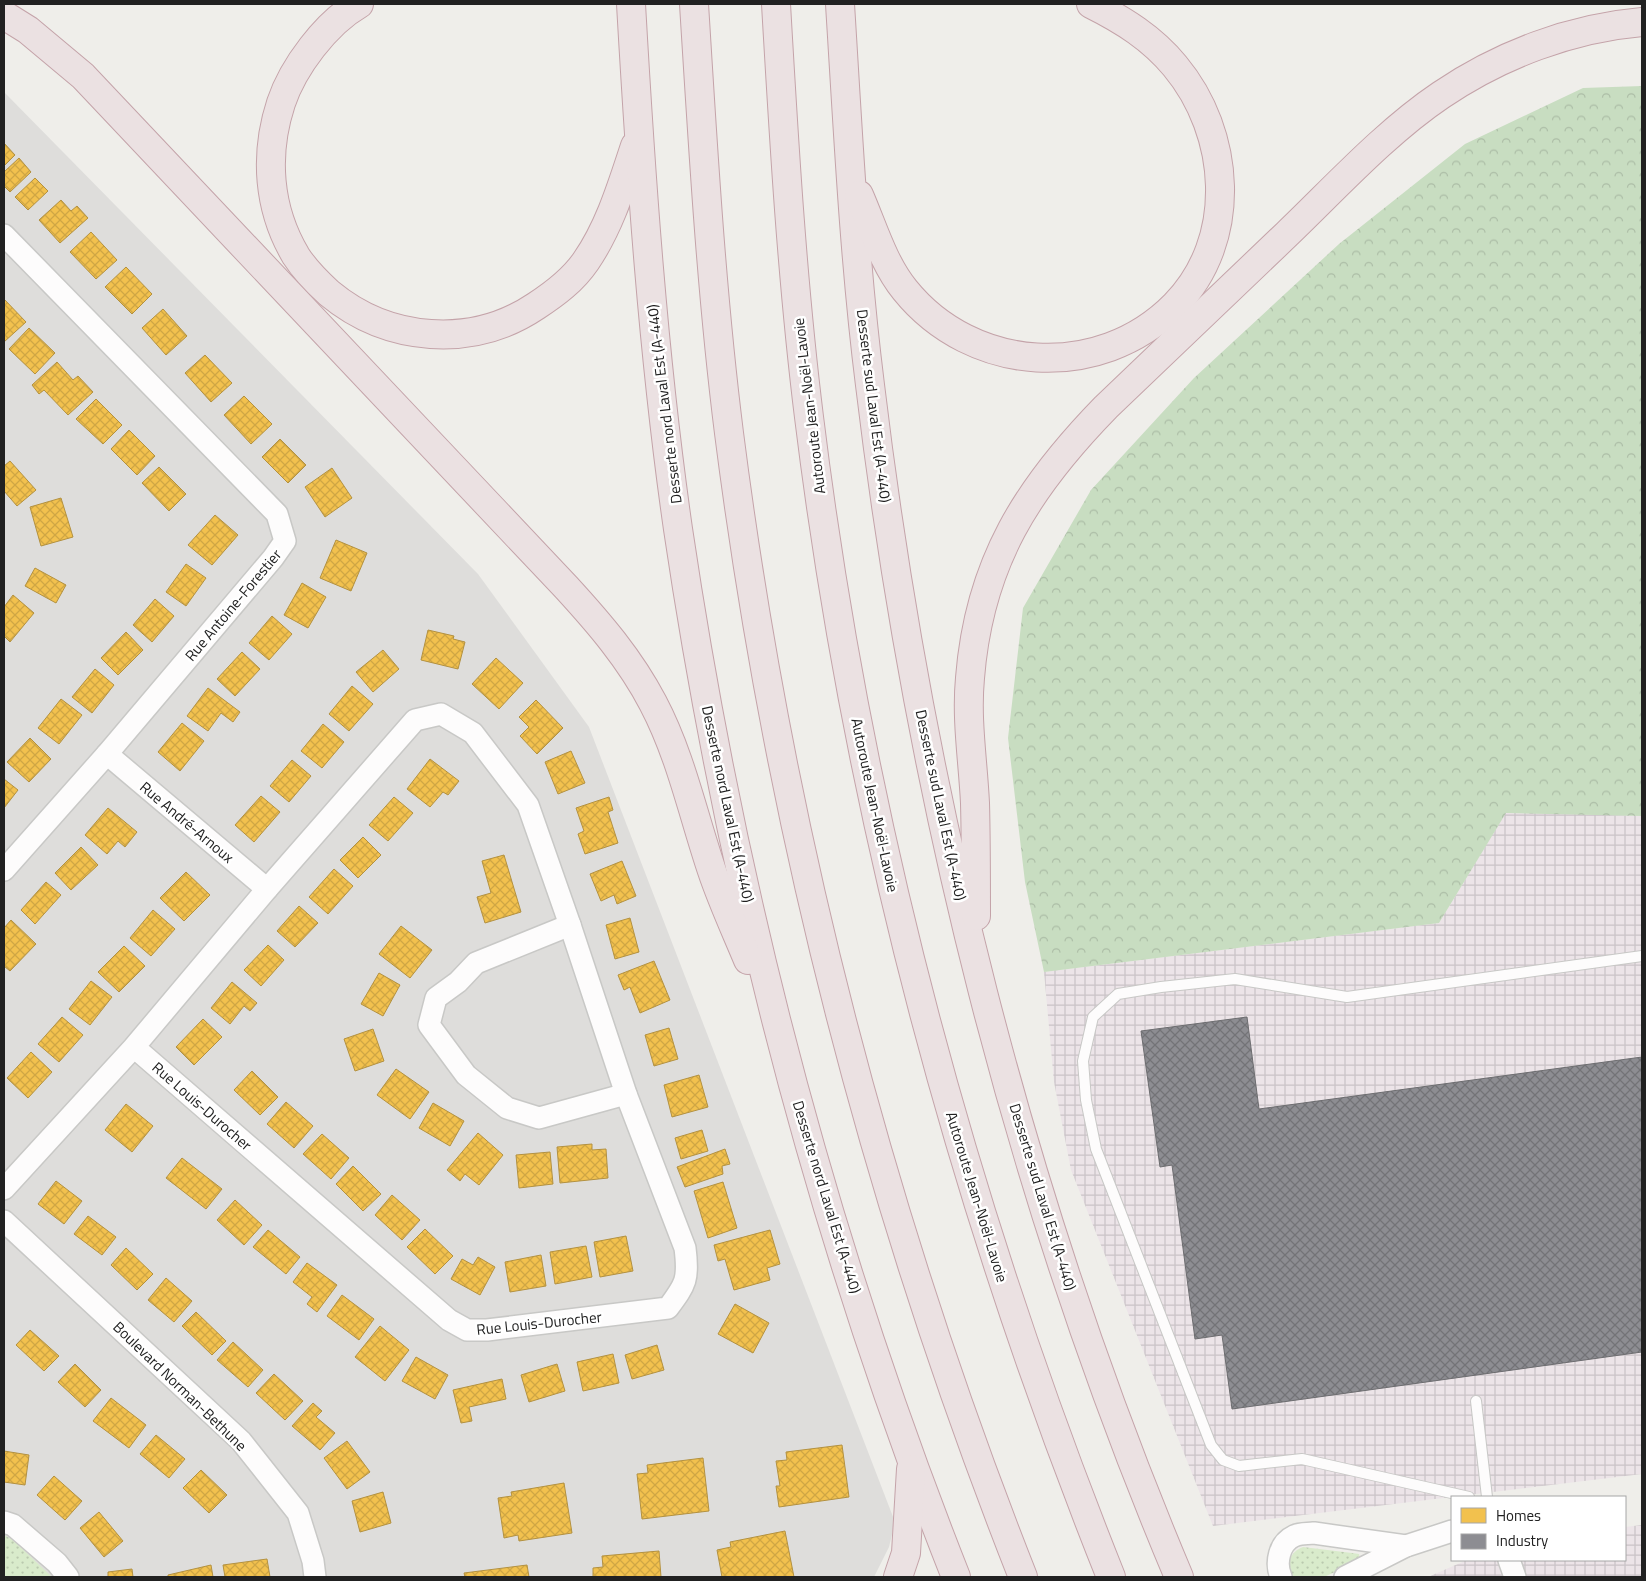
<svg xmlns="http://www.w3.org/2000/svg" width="1646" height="1581" font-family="'Titillium Web',sans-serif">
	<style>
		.residential { fill: #dedddb }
		.industrial { fill: url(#industrial-grid) }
		.grass { fill: url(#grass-dots) }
		.forest { fill: url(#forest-crowns) }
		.homes { fill: url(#homes-cross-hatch); stroke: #b39140 }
		.industry { fill: url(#industry-cross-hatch); stroke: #6d6d70 }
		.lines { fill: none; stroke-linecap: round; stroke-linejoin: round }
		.lane-casing { stroke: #c8c8c6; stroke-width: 12 }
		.street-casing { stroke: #c8c8c6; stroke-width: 24 }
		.highway-casing { stroke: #c4a3a9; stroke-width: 30 }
		.lane { stroke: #fdfcfc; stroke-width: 10 }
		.street { stroke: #fdfcfc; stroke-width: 21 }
		.highway { stroke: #ebe1e2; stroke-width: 28 }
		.labels { text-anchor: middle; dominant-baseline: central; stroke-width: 5; stroke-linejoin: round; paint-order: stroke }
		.street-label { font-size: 15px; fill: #212121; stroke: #fff }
	</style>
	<defs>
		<pattern id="industrial-grid" width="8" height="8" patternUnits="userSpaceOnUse" patternTransform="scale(1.25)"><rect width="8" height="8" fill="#ece4e8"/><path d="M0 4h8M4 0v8" fill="none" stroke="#cac3c7"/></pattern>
		<pattern id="grass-dots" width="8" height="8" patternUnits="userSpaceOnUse" patternTransform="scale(1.25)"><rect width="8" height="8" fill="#d9ebcb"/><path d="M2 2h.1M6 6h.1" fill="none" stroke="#bac9ae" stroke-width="1.8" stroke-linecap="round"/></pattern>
		<pattern id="forest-crowns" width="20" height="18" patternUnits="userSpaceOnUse" patternTransform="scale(1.25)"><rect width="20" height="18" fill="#c8ddc1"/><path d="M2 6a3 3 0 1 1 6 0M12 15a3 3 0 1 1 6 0" fill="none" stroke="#acbda6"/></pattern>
		<pattern id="homes-cross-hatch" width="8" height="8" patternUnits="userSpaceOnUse" patternTransform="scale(1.25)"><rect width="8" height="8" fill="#f2c14e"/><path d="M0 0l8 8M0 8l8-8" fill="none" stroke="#cfa644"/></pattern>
		<pattern id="industry-cross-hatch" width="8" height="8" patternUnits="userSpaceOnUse" patternTransform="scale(1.25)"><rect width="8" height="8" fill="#8d8d92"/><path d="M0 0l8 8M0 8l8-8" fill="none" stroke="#737377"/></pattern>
	</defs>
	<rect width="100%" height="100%" fill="#efeeea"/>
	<path class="residential" d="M4 92 478 574 589 727 895 1522 889 1547 874 1577H4Z"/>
	<g class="industrial">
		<path d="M1506 812 1642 816V1474L1213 1526 1071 1170 1054 1082 1044 972 1439 923Z"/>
		<path d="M1642 1525V1577H1428L1467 1560H1625V1527Z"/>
	</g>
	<g class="grass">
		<path d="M4 1535 13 1540 52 1577H4Z"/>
		<path d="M1303 1547 1352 1553 1359 1554 1360 1559 1357 1562 1324 1577H1292C1284 1565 1290 1552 1303 1547Z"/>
	</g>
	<path class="forest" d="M1642 86V816L1506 813 1439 923 1044 972 1025 882 1008 738 1023 608 1091 490 1194 378 1339 244 1465 144 1583 88Z"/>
	<g class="homes">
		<path d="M4 143 15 155 4 166Z"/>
		<path d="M19 158 31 172 10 192 4 186V172Z"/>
		<path d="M35 178 48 191 28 210 15 197Z"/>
		<path d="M61 200 71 211 77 206 88 218 60 243 39 220Z"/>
		<path d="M91 232 117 260 96 279 70 252Z"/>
		<path d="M126 267 152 294 132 314 105 287Z"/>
		<path d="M4 299 26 322 4 342Z"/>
		<path d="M163 309 187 336 166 355 142 328Z"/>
		<path d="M29 328 55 353 35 374 9 349Z"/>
		<path d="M205 355 232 383 211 402 185 373Z"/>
		<path d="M57 362 73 380 78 376 93 392 68 415 44 390 39 394 32 385Z"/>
		<path d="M244 396 272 424 251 444 224 415Z"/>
		<path d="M96 399 122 425 103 444 76 419Z"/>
		<path d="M129 430 155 456 137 475 111 449Z"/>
		<path d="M280 439 306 465 288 483 262 457Z"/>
		<path d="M10 461 36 490 17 506 4 491V466Z"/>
		<path d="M159 467 186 494 169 511 142 483Z"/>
		<path d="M332 468 352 498 325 517 305 487Z"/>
		<path d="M61 498 73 537 41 546 30 507Z"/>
		<path d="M215 515 238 535 212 565 188 545Z"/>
		<path d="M336 540 367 553 351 591 320 578Z"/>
		<path d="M186 564 206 578 186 606 166 592Z"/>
		<path d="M35 568 66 585 56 603 25 586Z"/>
		<path d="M302 583 326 597 308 628 284 615Z"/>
		<path d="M13 595 34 613 10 642 4 636V607Z"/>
		<path d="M155 599 174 616 152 642 133 625Z"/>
		<path d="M272 616 292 634 269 660 249 643Z"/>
		<path d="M428 630 454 636 453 639 465 642 458 669 421 660Z"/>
		<path d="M126 632 143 650 118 675 101 658Z"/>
		<path d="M383 650 399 669 373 692 356 672Z"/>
		<path d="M242 652 260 669 235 696 217 679Z"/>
		<path d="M496 658 523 683 499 709 472 684Z"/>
		<path d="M95 669 114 685 92 713 72 697Z"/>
		<path d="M352 686 373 704 349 731 329 714Z"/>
		<path d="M208 688 240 712 233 722 221 713 208 731 187 716Z"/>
		<path d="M61 699 82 715 59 744 38 728Z"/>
		<path d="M536 700 563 728 537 754 520 736 529 727 519 717Z"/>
		<path d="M182 723 204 741 180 771 158 752Z"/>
		<path d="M323 724 344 742 322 768 301 751Z"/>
		<path d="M30 738 51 759 29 782 7 762Z"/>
		<path d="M571 751 585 783 558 794 545 762Z"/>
		<path d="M430 759 459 781 448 795 443 792 430 807 407 789Z"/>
		<path d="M292 760 311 776 289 802 270 786Z"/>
		<path d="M4 779 18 790 4 808Z"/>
		<path d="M261 796 280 812 254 842 235 825Z"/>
		<path d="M394 797 413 813 388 841 369 825Z"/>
		<path d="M609 797 613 810 608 812 618 843 585 854 578 834 584 831 576 808Z"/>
		<path d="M108 808 137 832 125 847 118 841 107 854 85 835Z"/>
		<path d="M363 837 381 855 358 878 340 860Z"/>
		<path d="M81 847 98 865 71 890 55 873Z"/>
		<path d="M504 855 521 912 485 923 477 897 491 893 482 861Z"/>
		<path d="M622 861 636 896 617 904 614 895 601 901 590 874Z"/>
		<path d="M334 869 353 886 328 914 309 897Z"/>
		<path d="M186 872 210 895 184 921 160 898Z"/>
		<path d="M46 882 61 895 35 924 21 910Z"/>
		<path d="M299 906 318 923 295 947 277 931Z"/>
		<path d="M153 910 175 929 151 956 130 938Z"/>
		<path d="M630 918 639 952 615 959 606 925Z"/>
		<path d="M11 920 36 944 10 971 4 966V928Z"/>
		<path d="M401 926 432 950 410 978 379 954Z"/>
		<path d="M268 945 284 960 261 986 244 970Z"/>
		<path d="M124 946 145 966 119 992 98 972Z"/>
		<path d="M654 961 670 1000 640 1013 630 987 624 990 618 975Z"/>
		<path d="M379 973 400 985 383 1016 361 1004Z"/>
		<path d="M91 981 112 997 90 1025 69 1009Z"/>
		<path d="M232 982 257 1003 250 1011 244 1006 230 1024 211 1008Z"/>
		<path d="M62 1017 83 1035 59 1062 38 1044Z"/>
		<path d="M203 1019 222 1037 194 1065 176 1047Z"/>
		<path d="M669 1028 678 1059 654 1066 645 1035Z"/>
		<path d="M373 1029 384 1061 355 1071 344 1039Z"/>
		<path d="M31 1052 52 1072 28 1098 7 1078Z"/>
		<path d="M396 1069 429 1092 410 1119 377 1095Z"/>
		<path d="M252 1071 278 1097 260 1115 234 1090Z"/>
		<path d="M699 1075 708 1107 672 1117 664 1085Z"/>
		<path d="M286 1102 313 1126 294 1148 267 1124Z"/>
		<path d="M433 1103 464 1121 450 1146 419 1128Z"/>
		<path d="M126 1104 153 1126 132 1152 105 1130Z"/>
		<path d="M702 1130 708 1151 681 1159 675 1138Z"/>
		<path d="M478 1133 503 1155 479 1185 465 1174 460 1181 447 1170Z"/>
		<path d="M322 1134 349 1158 331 1179 303 1154Z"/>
		<path d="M592 1144V1150L606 1149 608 1178 560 1183 557 1147Z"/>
		<path d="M725 1149 730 1164 722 1166 723 1174 685 1187 677 1167Z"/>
		<path d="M550 1152 553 1184 519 1188 516 1155Z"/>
		<path d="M182 1158 222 1189 206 1209 166 1178Z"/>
		<path d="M353 1166 381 1194 363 1211 336 1184Z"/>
		<path d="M56 1181 82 1201 64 1224 38 1204Z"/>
		<path d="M723 1182 737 1228 708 1238 694 1191Z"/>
		<path d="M392 1195 420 1220 402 1240 375 1215Z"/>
		<path d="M235 1200 262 1225 244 1245 217 1220Z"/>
		<path d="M88 1216 116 1237 102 1255 74 1234Z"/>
		<path d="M425 1229 453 1256 435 1274 407 1247Z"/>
		<path d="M268 1230 300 1257 286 1274 253 1247Z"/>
		<path d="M770 1230 780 1264 767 1268 770 1280 734 1290 725 1259 718 1261 714 1245Z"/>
		<path d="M626 1236 633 1271 600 1277 594 1242Z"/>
		<path d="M586 1246 592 1277 555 1284 550 1252Z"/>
		<path d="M126 1248 153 1274 137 1290 111 1265Z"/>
		<path d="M541 1255 546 1286 510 1292 505 1262Z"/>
		<path d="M478 1257 495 1267 480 1295 451 1279 462 1259 473 1265Z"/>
		<path d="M307 1263 337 1285 317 1312 307 1304 312 1297 293 1282Z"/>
		<path d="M166 1278 192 1301 174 1322 148 1300Z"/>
		<path d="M342 1295 374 1319 359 1340 327 1316Z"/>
		<path d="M735 1304 769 1323 753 1353 718 1334Z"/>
		<path d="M196 1312 226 1341 212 1355 182 1326Z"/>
		<path d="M380 1326 409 1350 385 1381 355 1357Z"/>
		<path d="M30 1330 59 1356 44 1371 16 1345Z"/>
		<path d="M233 1342 263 1370 248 1387 217 1360Z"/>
		<path d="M657 1345 664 1370 632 1379 625 1355Z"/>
		<path d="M613 1354 619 1383 583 1391 577 1362Z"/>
		<path d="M416 1357 448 1375 435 1399 402 1381Z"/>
		<path d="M75 1364 101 1390 85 1407 58 1382Z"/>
		<path d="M557 1364 565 1391 529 1402 521 1375Z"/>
		<path d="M274 1374 303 1401 285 1420 256 1393Z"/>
		<path d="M502 1379 506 1399 469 1407 472 1421 461 1423 453 1390Z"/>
		<path d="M111 1398 146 1425 129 1448 93 1421Z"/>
		<path d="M313 1403 322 1411 316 1417 335 1433 320 1450 292 1426Z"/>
		<path d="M156 1435 185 1459 169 1478 140 1454Z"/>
		<path d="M347 1441 370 1472 347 1489 324 1458Z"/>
		<path d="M842 1445 849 1497 779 1507 776 1486H780L776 1461 787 1460 786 1452Z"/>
		<path d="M4 1451 29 1455 25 1485 4 1482Z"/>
		<path d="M703 1458 709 1511 642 1519 637 1474 648 1473 647 1465Z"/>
		<path d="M201 1470 227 1495 209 1513 183 1488Z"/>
		<path d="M54 1476 82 1501 65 1520 37 1495Z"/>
		<path d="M564 1483 572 1533 519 1541 518 1535 504 1538 498 1498 512 1496 511 1492Z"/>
		<path d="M383 1492 391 1523 360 1532 352 1501Z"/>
		<path d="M99 1512 123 1541 104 1557 80 1528Z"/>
		<path d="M785 1531 794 1577H722L717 1550 731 1547 730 1542Z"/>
		<path d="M659 1551 661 1577H593V1568L603 1567 602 1556Z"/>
		<path d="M267 1559 270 1577H225L223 1565Z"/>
		<path d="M211 1565 213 1577H168V1575Z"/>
		<path d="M527 1565 529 1577H465L464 1573Z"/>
		<path d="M132 1569 133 1577H108V1572Z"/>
	</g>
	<path class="industry" d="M1247 1017 1259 1109 1642 1057V1352L1232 1409 1222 1335 1195 1339 1172 1165 1160 1167 1141 1031Z"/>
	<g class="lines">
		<defs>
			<g id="lane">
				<path d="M1476 1401 1487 1497"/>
				<path d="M1469 1497 1302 1459 1239 1466 1223 1460 1211 1445 1096 1149 1086 1100 1083 1061 1093 1017 1118 994 1161 987 1235 979 1347 997 1642 956"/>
			</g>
			<g id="street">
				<path d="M4 235 277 514 285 541 273 558 107 754 4 870"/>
				<path d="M107 754 267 889"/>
				<path d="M570 925 476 963 458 982 436 998 429 1025 466 1075 507 1108 539 1118 626 1094"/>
				<path d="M4 1189 134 1047 267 889 415 720 441 714 473 733 528 805 570 925 626 1094 685 1248C689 1279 686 1284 668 1308L487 1330H467L449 1320 134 1047"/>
				<path d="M4 1221 241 1441 298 1513 313 1561 315 1577"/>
				<path d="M4 1522 13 1525 57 1563 68 1577"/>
				<path d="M1509 1560 1515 1577"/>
				<path d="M1281 1577C1275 1563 1279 1543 1294 1536 1301 1533 1307 1534 1314 1533L1406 1546"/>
				<path d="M1345 1577 1406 1546 1452 1531"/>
			</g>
			<g id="highway">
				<path d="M359 4C326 23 293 67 281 103 264 155 268 209 296 256 305 270 317 282 329 293 388 342 472 349 536 306 556 293 573 280 586 261 610 226 622 185 635 146"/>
				<path d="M631 4C641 179 653 355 678 529 731 887 823 1241 956 1577"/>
				<path d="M694 4C703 147 711 290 729 433 779 825 878 1210 1023 1577"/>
				<path d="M776 4C784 142 792 280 809 417 858 815 962 1205 1111 1577"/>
				<path d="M840 4C848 131 854 258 870 385 919 793 1019 1198 1179 1577"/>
				<path d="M4 15 28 30 83 76 566 587C599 623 630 659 653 703 681 756 693 815 712 871 722 901 736 931 748 960"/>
				<path d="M859 195C873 227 883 263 905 290 972 373 1099 382 1175 305 1239 240 1231 133 1175 66 1152 38 1123 20 1091 4"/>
				<path d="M976 916C976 878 976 840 975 803 973 761 966 720 970 678 979 563 1027 488 1106 407 1166 350 1226 292 1287 234 1335 188 1386 132 1441 95 1500 55 1571 28 1642 22"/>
				<path d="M898 1577 906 1553 911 1469"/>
			</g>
		</defs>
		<use href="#lane" class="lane-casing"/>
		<use href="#street" class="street-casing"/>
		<use href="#highway" class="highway-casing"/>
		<use href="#lane" class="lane"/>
		<use href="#street" class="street"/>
		<use href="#highway" class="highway"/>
	</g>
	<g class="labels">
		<g class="street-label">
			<text transform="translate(664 404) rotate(-97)">Desserte nord Laval Est (A-440)</text>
			<text transform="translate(809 406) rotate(-97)">Autoroute Jean-Noël-Lavoie</text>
			<text transform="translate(874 406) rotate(83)">Desserte sud Laval Est (A-440)</text>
			<text transform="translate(233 605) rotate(-50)">Rue Antoine-Forestier</text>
			<text transform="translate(728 804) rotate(78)">Desserte nord Laval Est (A-440)</text>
			<text transform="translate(875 805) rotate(78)">Autoroute Jean-Noël-Lavoie</text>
			<text transform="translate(941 805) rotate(78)">Desserte sud Laval Est (A-440)</text>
			<text transform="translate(187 822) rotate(40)">Rue André-Arnoux</text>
			<text transform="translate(202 1106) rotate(41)">Rue Louis-Durocher</text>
			<text transform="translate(827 1197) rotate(73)">Desserte nord Laval Est (A-440)</text>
			<text transform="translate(977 1197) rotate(73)">Autoroute Jean-Noël-Lavoie</text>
			<text transform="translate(1043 1197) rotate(73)">Desserte sud Laval Est (A-440)</text>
			<text transform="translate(539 1323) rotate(-6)">Rue Louis-Durocher</text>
			<text transform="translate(180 1386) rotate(44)">Boulevard Norman-Bethune</text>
		</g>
	</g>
	<rect width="1646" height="1581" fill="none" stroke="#212121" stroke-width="10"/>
	<rect x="1451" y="1496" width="175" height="65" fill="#ffffff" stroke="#a6a6a6"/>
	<rect x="1461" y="1508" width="25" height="15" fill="#f2c14e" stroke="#a6a6a6"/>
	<text x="1496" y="1521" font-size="15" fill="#212121">Homes</text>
	<rect x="1461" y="1534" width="25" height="15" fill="#8d8d92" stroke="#a6a6a6"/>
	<text x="1496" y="1546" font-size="15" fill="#212121">Industry</text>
</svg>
